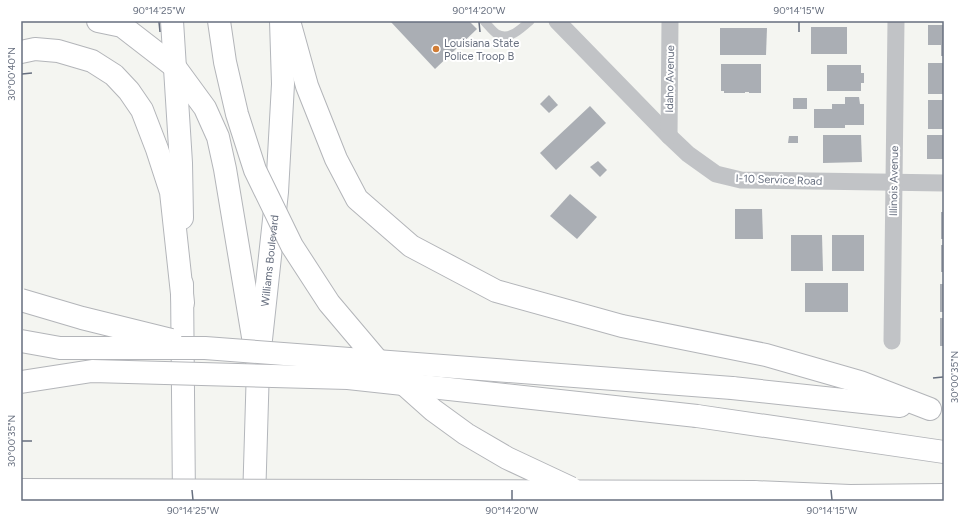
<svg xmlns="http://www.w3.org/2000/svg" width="965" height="522" font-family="Figtree,sans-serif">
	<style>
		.building { fill: #aaaeb4 }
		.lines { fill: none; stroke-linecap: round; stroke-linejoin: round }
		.secondary-casing { stroke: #b3b6bb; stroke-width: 24 }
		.motorway-casing { stroke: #b3b5b9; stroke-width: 24 }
		.service { stroke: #c1c3c6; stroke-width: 9 }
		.minor { stroke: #c1c3c6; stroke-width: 17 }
		.secondary { stroke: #fff; stroke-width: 22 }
		.motorway { stroke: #fff; stroke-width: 22 }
		.motorway-bridge-casing { stroke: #b3b5b9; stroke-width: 24; stroke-linecap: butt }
		.motorway-bridge { stroke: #fff; stroke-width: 22 }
		.ticks { fill: none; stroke: #676f7f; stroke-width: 1.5 }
		.poi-dot { fill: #d17d35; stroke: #fff; stroke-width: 1.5 }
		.labels { text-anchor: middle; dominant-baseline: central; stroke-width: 4; stroke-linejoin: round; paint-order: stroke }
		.poi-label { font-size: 11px; fill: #676f7f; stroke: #fff; text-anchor: start }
		.street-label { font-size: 11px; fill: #676f7f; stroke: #fff }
		.neatline { fill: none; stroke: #676f7f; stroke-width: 1.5 }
		.ticks-label { font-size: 10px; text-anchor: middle; fill: #676f7f }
	</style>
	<rect width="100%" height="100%" fill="#f4f5f1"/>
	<g class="building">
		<path d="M390 21H469L477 29 435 69Z"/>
		<path d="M928 25H944V56H941V45H928Z"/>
		<rect x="811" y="27" width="36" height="27"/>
		<path d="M720 28H767L766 55H720Z"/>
		<rect x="928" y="63" width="16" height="31"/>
		<path d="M721 64H761V93H749V92H745V93H724V91H721Z"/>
		<path d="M827 65H861V73H864V83H861V91H827Z"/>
		<path d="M549 95 558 105 549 113 540 104Z"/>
		<path d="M845 97H859L860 104H864V125H845V128H814V109H832V104H845Z"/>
		<rect x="793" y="98" width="14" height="11"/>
		<rect x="928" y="100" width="16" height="29"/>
		<path d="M590 106 606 123 556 170 540 153Z"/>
		<path d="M823 135H861L862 162 823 163Z"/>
		<rect x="927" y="135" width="17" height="24"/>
		<path d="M789 136H798V143H788Z"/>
		<path d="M598 161 607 170 600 177 590 167Z"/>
		<path d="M570 194 597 217 577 239 550 216Z"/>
		<path d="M735 209H762L763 239H735Z"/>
		<rect x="941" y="212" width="3" height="27"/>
		<path d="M791 235H822L823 271H791Z"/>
		<rect x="832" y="235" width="32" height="36"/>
		<rect x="941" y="245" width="3" height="27"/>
		<rect x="805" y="283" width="43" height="29"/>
		<rect x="940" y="284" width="4" height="28"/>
		<rect x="940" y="318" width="4" height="28"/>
	</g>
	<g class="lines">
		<defs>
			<g id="secondary">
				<path d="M172 21 181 163 182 218"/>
				<path d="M182 284 184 501"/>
				<path id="s1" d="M254 501 258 367 277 192 283 84 281 21"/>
			</g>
			<g id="motorway">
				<path d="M98 21 122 26 175 67 205 108 218 137 225 169 258 367"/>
				<path d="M289 21 307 86 336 159 357 199 411 246 496 291 622 326 766 355 860 382 930 409"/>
				<path d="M21 52 35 49 58 51 92 61 114 75 129 91 142 110 157 149 171 192 183 303"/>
				<path d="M732 388 900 406"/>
				<path d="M697 416 944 452"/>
				<path d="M754 492 850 496 944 495"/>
			</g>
		</defs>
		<use href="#secondary" class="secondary-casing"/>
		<use href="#motorway" class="motorway-casing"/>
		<path class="service" d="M484 21C488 25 493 32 497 34 510 41 521 28 530 21"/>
		<g class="minor">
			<path d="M557 21 669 136 688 154 716 174 741 180 944 183"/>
			<path d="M669 136 670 21"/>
			<path d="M892 341 896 21"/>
		</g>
		<use href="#secondary" class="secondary"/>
		<use href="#motorway" class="motorway"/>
		<defs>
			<g id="motorway-bridge">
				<path d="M219 21 225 62 237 114 255 170 292 246 329 303 378 361 433 410 466 434 507 458 571 488"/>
				<path d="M21 300 82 318 171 340"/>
				<path d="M21 341 60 348H205L732 388"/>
				<path d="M21 382 92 371 348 378 697 416"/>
				<path d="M21 490 754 492"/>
			</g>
		</defs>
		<use href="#motorway-bridge" class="motorway-bridge-casing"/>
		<use href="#motorway-bridge" class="motorway-bridge"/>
	</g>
	<path class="ticks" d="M159 22 160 32M479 22 480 32M799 22V32M22 74 32 73M933 378 943 377M22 441H32M192 490 193 500M512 490V500M831 490 832 500"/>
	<circle class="poi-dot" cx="436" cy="49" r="4"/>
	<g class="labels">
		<g class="poi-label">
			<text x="444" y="43">Louisiana State<tspan x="444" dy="13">Police Troop B</tspan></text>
		</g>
		<g class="street-label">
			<text transform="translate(670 79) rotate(-89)">Idaho Avenue</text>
			<text transform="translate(779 180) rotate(2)">I-10 Service Road</text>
			<text transform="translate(894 181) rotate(-89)">Illinois Avenue</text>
			<text stroke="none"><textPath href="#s1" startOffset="241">Williams Boulevard</textPath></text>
		</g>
	</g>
	<rect width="965" height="522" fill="none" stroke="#ffffff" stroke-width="44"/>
	<rect x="22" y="22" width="921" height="478" class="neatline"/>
	<g class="ticks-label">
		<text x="159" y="14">90°14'25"W</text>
		<text x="479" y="14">90°14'20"W</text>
		<text x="799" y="14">90°14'15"W</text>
		<text transform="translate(11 74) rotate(-90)" y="4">30°00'40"N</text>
		<text transform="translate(954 377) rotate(-90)" y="4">30°00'35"N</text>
		<text transform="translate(11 441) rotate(-90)" y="4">30°00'35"N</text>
		<text x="193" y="514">90°14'25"W</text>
		<text x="512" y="514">90°14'20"W</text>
		<text x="832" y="514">90°14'15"W</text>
	</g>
</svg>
